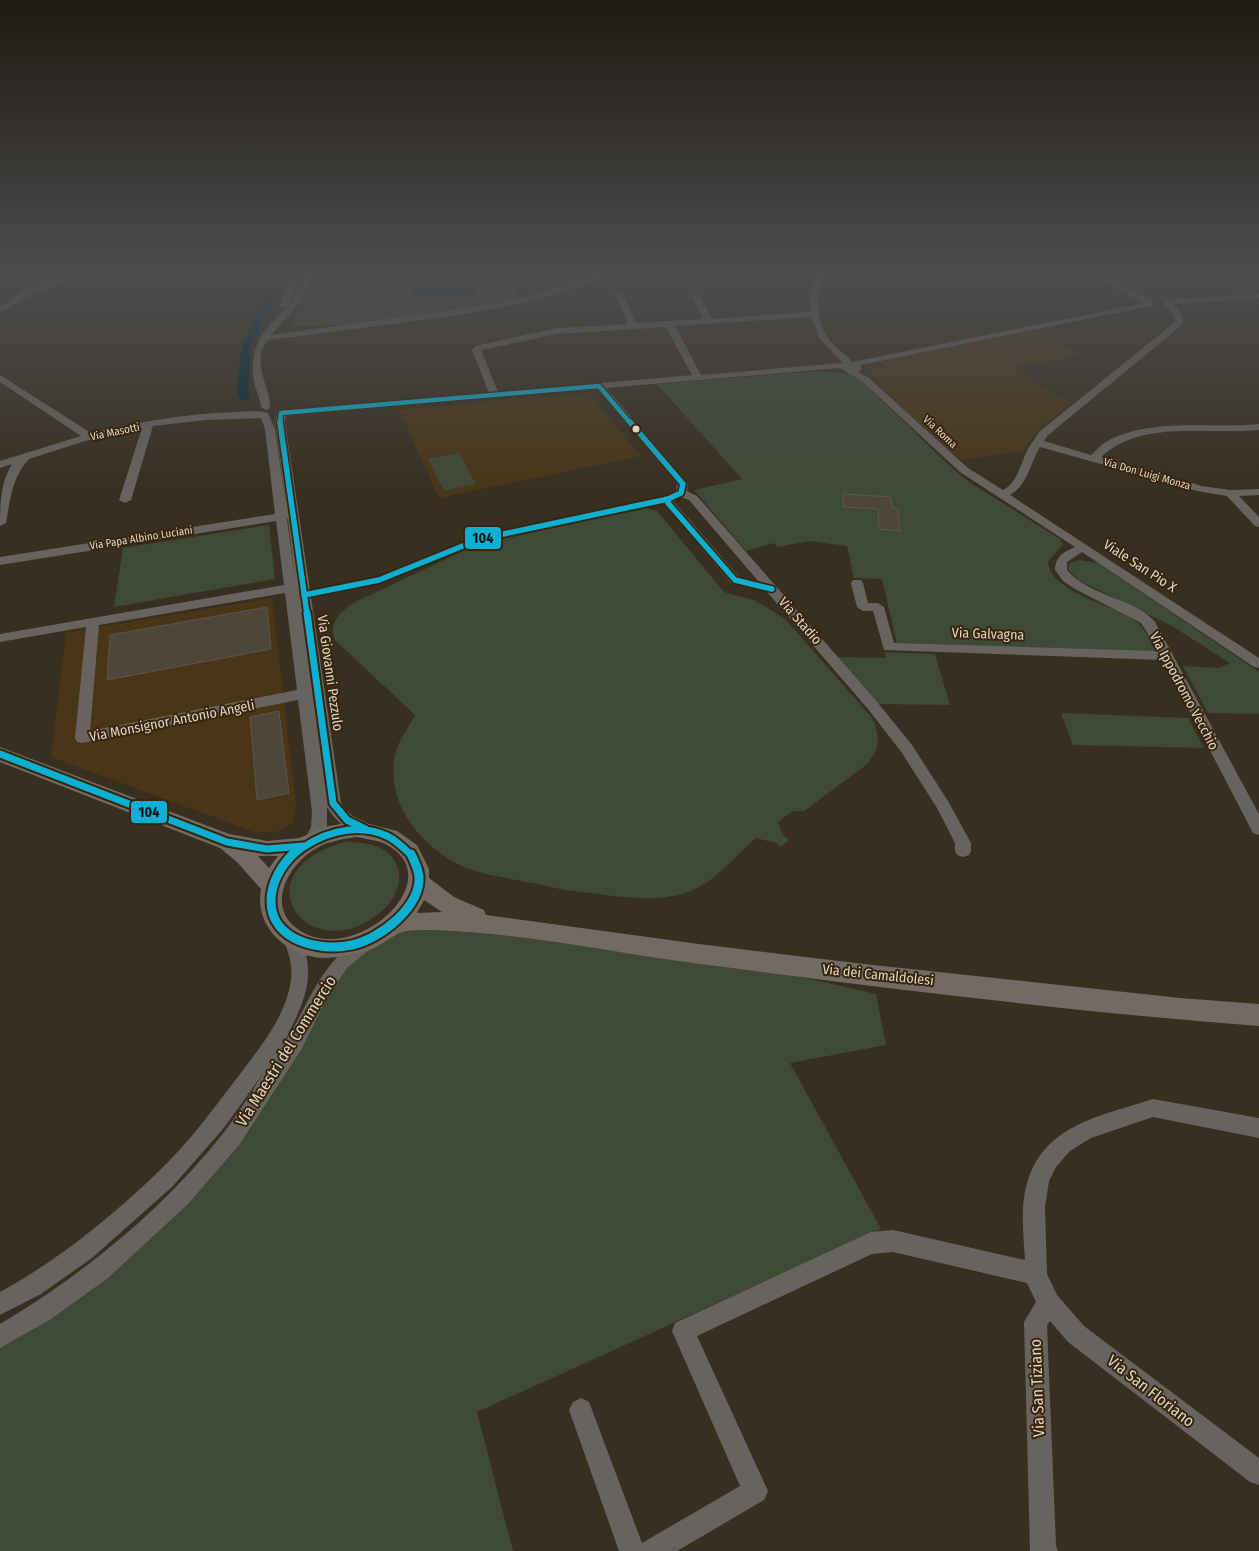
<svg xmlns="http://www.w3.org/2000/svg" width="1259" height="1551" font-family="'Fira Sans Condensed',sans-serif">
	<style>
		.built { fill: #493617 }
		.green { fill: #3f4a36 }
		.water { fill: #062937 }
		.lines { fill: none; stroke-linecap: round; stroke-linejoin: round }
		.canal { fill: #062937; fill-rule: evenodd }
		.building { fill: #4f463b; stroke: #5d554a }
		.minor { fill: #68635e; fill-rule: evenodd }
		.major { fill: #736b63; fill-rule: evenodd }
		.bus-1-far3-casing { stroke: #37260d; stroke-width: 7 }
		.bus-1-far2-casing { stroke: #37260d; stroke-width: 9 }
		.bus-1-far1-casing { stroke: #37260d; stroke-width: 11 }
		.bus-1-casing { stroke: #37260d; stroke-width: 13 }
		.bus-1-far3 { stroke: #0dafd3; stroke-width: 4.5 }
		.bus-1-far2 { stroke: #0dafd3; stroke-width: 5.5 }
		.bus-1-far1 { stroke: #0dafd3; stroke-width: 7 }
		.bus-1 { stroke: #0dafd3; stroke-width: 9 }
		.bus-dot { fill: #dfd5c6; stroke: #37260d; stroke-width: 2 }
		.labels { text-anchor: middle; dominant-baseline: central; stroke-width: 4; stroke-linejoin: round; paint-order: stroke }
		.far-street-label { font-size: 11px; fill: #dfd5c6; stroke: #37260d }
		.street-label { font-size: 14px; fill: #dfd5c6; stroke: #37260d }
		.near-street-label { font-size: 16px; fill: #dfd5c6; stroke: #37260d }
		.line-badge { stroke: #37260d; stroke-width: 2 }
		.pale-badge-label { font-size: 14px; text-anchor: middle; font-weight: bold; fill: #111 }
	</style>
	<rect width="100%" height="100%" fill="#382f21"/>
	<g class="built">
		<path d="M1039 330 1080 355 1016 367 1070 404 1037 431 1022 451 961 460 901 407 865 369 867 365 873 363Z"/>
		<path d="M589 393 641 456 439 498 399 410 532 397 537 398Z"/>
		<path d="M272 598 296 804 293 823 275 833 254 832 51 757 66 633Z"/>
	</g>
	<g class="green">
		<path d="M319 273 520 274 515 298 459 310 351 325 292 326 309 287H313Z"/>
		<path d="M821 371 850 374 862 381 943 460 966 480 1060 539 1063 544 1048 562C1051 592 1108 603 1131 618 1142 625 1149 637 1157 647L1156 651 897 644 882 579 854 578 847 546 809 541 777 547 774 543 746 551 694 490 742 479 657 384Z"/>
		<path d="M459 453 476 484 444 491 428 459Z"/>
		<path d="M646 508 657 511 724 592 753 600 765 606 787 621 872 718C881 737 880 749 866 765L804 811H793L778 822 783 835 789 840 781 847 776 843 756 838C732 858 716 883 685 893 656 902 629 898 599 894 583 892 566 891 551 887 524 880 496 878 469 869 424 852 382 802 396 751 400 738 409 727 415 715L335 640C328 623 340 612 353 603L480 543Z"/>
		<path d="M269 525 275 579 114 607 123 548Z"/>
		<path d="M1079 560 1098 563 1259 672V714L1208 713 1183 666 1219 668 1230 663 1172 626 1078 580 1068 569 1069 564Z"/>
		<path d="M885 652 935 654 950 705 878 704 837 657 886 658Z"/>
		<path d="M1061 713 1188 718 1204 748 1073 745Z"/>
		<path d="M345 842C366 842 392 845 398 869 400 876 400 884 396 891 391 905 380 913 368 921 300 961 243 869 345 842Z"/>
		<path d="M397 923 699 954 876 994 886 1045 790 1063 881 1229 477 1412 513 1551H0V1337L181 1197 324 986Z"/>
	</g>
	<path class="water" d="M476 285 475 296 412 297 415 286Z"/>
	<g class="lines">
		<path class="canal" d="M279 273H287L251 346 248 392 250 398 249 400H241L238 392 241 346Z"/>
	</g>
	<g class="building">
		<path d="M843 494 891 497 892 508 898 509 900 531 879 529 878 509 844 507Z"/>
		<path d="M267 607 271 649 107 680 110 635Z"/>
		<path d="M279 711 289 793 257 800 250 717Z"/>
	</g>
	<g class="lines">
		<g class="minor">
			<path d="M83 273H96L38 291 0 313V306L32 287Z"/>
			<path d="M293 273H301L287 307 292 301 306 273H314L299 304 271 335 461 309 531 296 568 283 608 274 612 276 536 300 461 315 269 340C247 361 275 394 269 409L266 410 261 407C260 397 255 390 254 380 248 346 264 330 286 308L279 306Z"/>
			<path d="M628 273H712L708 275 655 278 631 276H628Z"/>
			<path d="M817 273H825C816 297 814 322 832 343 838 350 846 354 852 362L1144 303 1088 273H1098L1154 302V306H1151L861 365V370L858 372 869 378 968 468 1003 490C1018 482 1020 464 1028 449 1031 443 1036 438 1039 432L1175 322V316L1165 305V300L1259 294V298L1173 304 1183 316 1182 325 1047 436 1044 441 1091 455C1096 451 1100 445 1106 442 1148 417 1211 429 1259 424V430C1208 435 1141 419 1101 457L1202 486 1230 490 1259 489V495L1239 496 1259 517V527L1255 526 1227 496 1197 491 1040 447C1030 463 1028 485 1010 495L1259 658V668L1254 667 1082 552 1067 562V570C1088 596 1137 599 1155 622L1259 814V835L1253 833 1163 660 884 650 873 611H863L857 607 851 583 853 580H861L863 583 868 603H878L884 607 894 643 1159 651 1141 623 1075 589 1063 581 1055 570C1055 557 1063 552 1075 547L960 472 863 382 840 368 606 388 687 482 688 484 687 491 697 496 878 703 912 745 948 801 971 843V851L969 855 963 857 957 855 955 851V843L937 808 902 753 868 709 767 592 731 583 663 503 483 542 383 583 311 597 341 803C349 820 368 819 374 830L372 834 366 836C349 831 336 823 327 807V827L318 845 312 847 306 845 304 841 311 827 312 811 298 700 82 743 77 742 75 738 86 627 0 642V634L284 585 276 521 0 565V557L275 514 265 429 261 418 206 420 153 426 131 500 125 503 119 500 142 428 85 441 29 459C12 477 10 500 6 523L0 526C0 504 0 484 12 464L0 468V461L81 436 0 382V375L91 433C138 422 185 414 234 412 245 412 258 410 268 413L275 429 287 512 275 422 278 411 489 393 472 350 475 346 557 328 628 324 614 292 618 290 622 292 636 323 703 319 692 295 696 293 700 295 712 319 810 312 811 292ZM811 317 820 339 843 363 701 375 675 326ZM666 327 692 375 498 392 481 350 557 334ZM597 389 677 484 676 491 665 496 476 537 376 577 310 590 285 422 286 416ZM681 497 689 500 759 582 739 577 674 502V501ZM287 519H288L295 577ZM285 593 297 690 90 731 99 625Z"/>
			<path d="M963 273H971L972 275 968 277Z"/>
			<path d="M292 931 298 933C320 977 302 1005 283 1045 306 1010 316 973 350 945 358 939 364 932 374 936L377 941 374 946 348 967 330 992 301 1050 239 1145 188 1204 108 1278 51 1319 0 1348V1324C84 1274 164 1209 225 1131 239 1112 252 1091 265 1071L223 1129 172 1187 92 1258 41 1294 0 1315V1292C57 1261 110 1218 157 1173 188 1144 214 1108 240 1074 261 1046 287 1015 291 979 293 964 288 951 283 938L286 933Z"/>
			<path d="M1153 1099 1259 1118V1138L1153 1117 1091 1138 1070 1151 1056 1167 1049 1181 1045 1207 1047 1274 1057 1295 1084 1326 1259 1458V1485L1250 1482 1068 1342 1050 1321 1047 1325 1056 1546 1058 1551H1030L1024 1322 1036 1302 1027 1283 893 1252 872 1254 697 1336 768 1491 764 1500 677 1551H619L569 1410 573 1402 581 1398 589 1402 642 1543 740 1486 672 1331 675 1323 871 1232 893 1230 1025 1260C1024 1243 1022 1224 1023 1207 1030 1128 1090 1119 1153 1099Z"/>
		</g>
		<path class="major" d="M0 747 229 834 267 841 299 838 329 826 357 821 397 831 417 845 429 869V878L454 897 484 910 486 915 699 944 864 964 1180 998 1259 1004V1026C1073 1012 886 988 701 964 624 954 548 938 470 932 455 931 415 928 402 932 391 936 381 946 369 950 354 954 338 958 323 958 286 956 254 926 261 889L237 862 220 848 0 762ZM357 837C365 839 375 840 383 843 455 876 356 968 299 930 264 907 289 863 317 848 329 841 343 839 357 837ZM258 856H278L269 868ZM424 900 442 912 417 913Z"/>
		<defs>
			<path id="bus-1-far3" d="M280 424 281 413 599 386 631 424"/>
			<g id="bus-1-far2">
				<path d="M280 422 307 614"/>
				<path d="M630 422 683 484 681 493 668 499V503L735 580 772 589"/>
				<path d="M304 595 379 580 480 539 668 499"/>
			</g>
			<g id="bus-1-far1">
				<path d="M307 613 333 803 347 820 367 830"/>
				<path d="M0 754 227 842 267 849 303 846"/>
				<path d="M292 856C317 834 355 821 387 836 396 840 405 849 412 856"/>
			</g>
			<path id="bus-1" d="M293 854C281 866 271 883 271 901 271 941 320 952 352 945 380 939 421 907 419 876 418 869 414 860 411 854"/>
		</defs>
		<use href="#bus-1-far3" class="bus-1-far3-casing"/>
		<use href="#bus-1-far2" class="bus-1-far2-casing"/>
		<use href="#bus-1-far1" class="bus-1-far1-casing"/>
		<use href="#bus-1" class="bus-1-casing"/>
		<use href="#bus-1-far3" class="bus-1-far3"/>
		<use href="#bus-1-far2" class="bus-1-far2"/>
		<use href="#bus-1-far1" class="bus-1-far1"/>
		<use href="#bus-1" class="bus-1"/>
	</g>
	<linearGradient id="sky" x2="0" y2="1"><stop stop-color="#1f1a12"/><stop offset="0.56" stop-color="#4d4d4e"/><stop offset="1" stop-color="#4d4d4e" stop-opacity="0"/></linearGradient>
	<rect width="1259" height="490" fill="url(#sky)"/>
	<circle class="bus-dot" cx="636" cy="429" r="4.5"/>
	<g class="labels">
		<g class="far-street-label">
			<text transform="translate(115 432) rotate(-12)">Via Masotti</text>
			<text transform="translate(940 432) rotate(43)">Via Roma</text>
			<text transform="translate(1147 474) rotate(16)">Via Don Luigi Monza</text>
			<text transform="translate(141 538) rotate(-9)">Via Papa Albino Luciani</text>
		</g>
		<g class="street-label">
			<text transform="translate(1140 566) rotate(33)">Viale San Pio X</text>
			<text transform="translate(800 621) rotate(49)">Via Stadio</text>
			<text transform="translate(988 634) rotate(2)">Via Galvagna</text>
			<text transform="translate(330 673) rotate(82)">Via Giovanni Pezzulo</text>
			<text transform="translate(1184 691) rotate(62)">Via Ippodromo Vecchio</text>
			<text transform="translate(172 721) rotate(-11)">Via Monsignor Antonio Angeli</text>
			<text transform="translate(878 975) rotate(6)">Via dei Camaldolesi</text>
		</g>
		<g class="near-street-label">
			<text transform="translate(286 1051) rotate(-58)">Via Maestri del Commercio</text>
			<text transform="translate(1037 1388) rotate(-92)">Via San Tiziano</text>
			<text transform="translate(1151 1391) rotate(38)">Via San Floriano</text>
		</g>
	</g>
	<g class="line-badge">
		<rect x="464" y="526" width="38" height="24" rx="5" fill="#0dafd3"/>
		<rect x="130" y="800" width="38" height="24" rx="5" fill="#0dafd3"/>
	</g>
	<g class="pale-badge-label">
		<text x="483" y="543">104</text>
		<text x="149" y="817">104</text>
	</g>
</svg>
